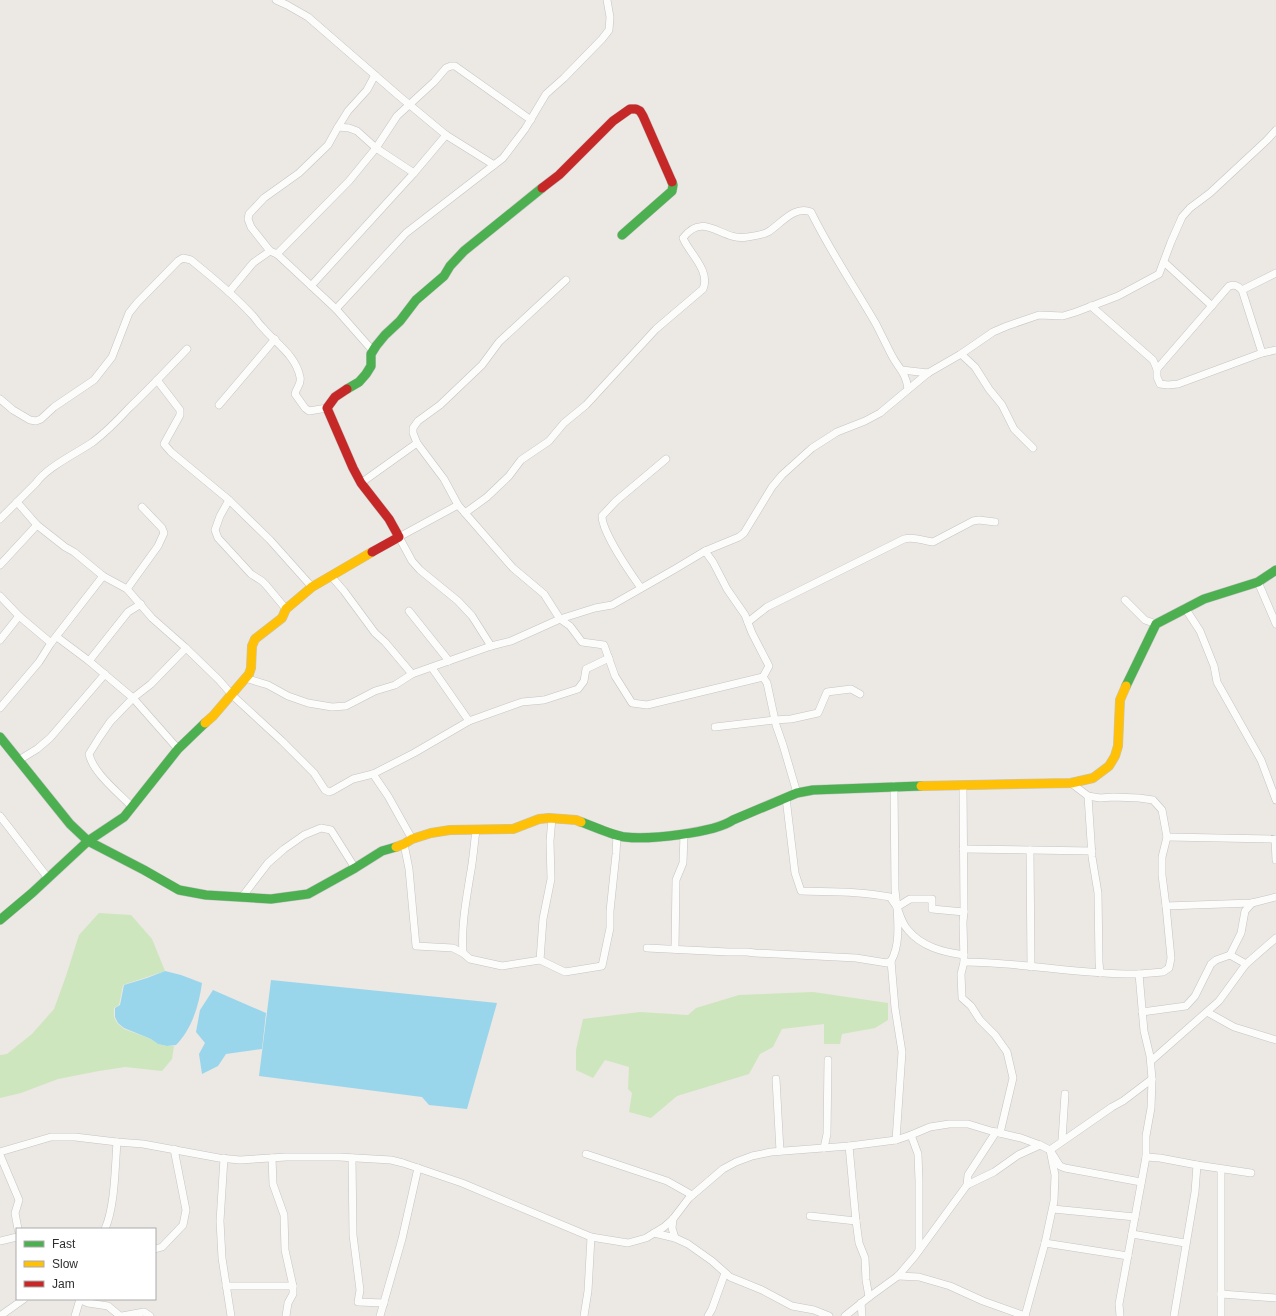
<svg xmlns="http://www.w3.org/2000/svg" width="1276" height="1316" font-family="Arial,sans-serif">
	<style>
		.green { fill: #cee6be }
		.water { fill: #99d6ec }
		.lines { fill: none; stroke-linecap: round; stroke-linejoin: round }
		.street-casing { stroke: #c5c4c5; stroke-width: 8 }
		.fast-casing { stroke: #c5c4c5; stroke-width: 10 }
		.slow-casing { stroke: #c5c4c5; stroke-width: 10 }
		.jam-casing { stroke: #c5c4c5; stroke-width: 10 }
		.street { stroke: #fcfcfb; stroke-width: 7 }
		.fast { stroke: #4caf50; stroke-width: 9 }
		.slow { stroke: #ffc107; stroke-width: 9 }
		.jam { stroke: #c62828; stroke-width: 9 }
	</style>
	<rect width="100%" height="100%" fill="#ece8e4"/>
	<g class="green">
		<path d="M99 913 131 915 152 939 165 971 123 985 119 1005 114 1008V1017L117 1023 124 1029 151 1039 158 1044 166 1046H174L172 1059 162 1071 125 1067 99 1071 58 1079 21 1093 0 1098V1055L7 1054 32 1034 54 1009 66 976 79 935Z"/>
		<path d="M813 992 888 1003V1020L875 1028 842 1034 840 1044H824V1024L782 1029 773 1047 760 1054 749 1074 677 1096 651 1118 629 1112 632 1093 628 1089 629 1067 605 1060 593 1078 576 1070V1050L583 1019 640 1012 688 1015 696 1008 739 995Z"/>
	</g>
	<g class="water">
		<path d="M165 971 181 975 202 983C199 1005 192 1029 176 1045L167 1046 158 1044 151 1039 124 1028 118 1023 115 1017V1008L120 1005 124 985 147 978Z"/>
		<path d="M271 980 497 1003 467 1109 429 1105 422 1097 259 1076Z"/>
		<path d="M213 990 266 1013 262 1049 226 1054 218 1066 202 1074 199 1054 205 1043 196 1032 200 1010Z"/>
	</g>
	<g class="lines">
		<defs>
			<g id="street">
				<path d="M276 0 287 5 308 17 399 96 446 135 494 165"/>
				<path d="M338 127 348 111 367 90 375 75"/>
				<path d="M277 254 349 181 376 148 397 116 434 82 446 68 451 66H455L531 120"/>
				<path d="M1164 262 1212 306"/>
				<path d="M311 286 414 173"/>
				<path d="M1242 290 1276 273"/>
				<path d="M229 292 253 263 270 251"/>
				<path d="M1091 306 1153 360 1157 369V377L1160 384 1168 385 1178 384 1262 353 1276 350"/>
				<path d="M336 309 406 233 503 158 525 129 546 94 564 78 602 39 609 30 610 17 607 0"/>
				<path d="M373 351 336 309 277 254 270 251 251 227 248 219 249 214 264 198 299 173 328 145 338 127 349 128 357 131 376 148 414 173 446 135"/>
				<path d="M961 354 975 367 989 389 1002 405 1014 429 1033 448"/>
				<path d="M1157 369 1229 286C1235 284 1238 286 1242 290L1262 353"/>
				<path d="M902 370 928 373"/>
				<path d="M157 380 180 410V415L164 444 171 452 229 500 270 540 312 587"/>
				<path d="M0 399 13 410 30 420 36 421 41 419 54 407 94 380 112 357 129 313 137 303 178 261 183 258 191 260C213 278 235 296 254 317 257 321 260 325 264 329 277 344 296 356 300 377 302 384 296 388 295 394L305 408 309 411 327 408"/>
				<path d="M219 405 275 339"/>
				<path d="M361 483 417 443"/>
				<path d="M229 500 220 516 215 530 218 538 251 574 262 581 266 585 286 609"/>
				<path d="M17 502 37 525 65 547 74 552 103 576 127 589 152 618 186 648 219 680 232 695 282 741 314 773 325 790 329 792 332 791 353 779 373 774 414 753 469 721"/>
				<path d="M458 505 444 479 417 443 413 433V428L418 421 440 405 482 365 499 342 566 280"/>
				<path d="M465 513 513 568 544 594 560 619 570 626 582 642 604 645 615 676 632 703 647 705 763 677"/>
				<path d="M0 519 36 483C47 467 77 453 93 442 106 432 118 420 129 408 149 389 168 369 187 349"/>
				<path d="M705 551 713 562 727 589 745 615 752 633 769 666 763 677 767 683 776 725 783 745 797 793"/>
				<path d="M0 565 37 525"/>
				<path d="M331 576 344 591 375 633 385 642 412 674"/>
				<path d="M1258 582 1276 624"/>
				<path d="M641 588C631 574 602 532 602 516L616 501 666 459"/>
				<path d="M127 589 158 546 164 533 162 528 142 507"/>
				<path d="M0 596 19 616 51 643"/>
				<path d="M1125 600 1145 620 1156 624"/>
				<path d="M1185 608 1200 631 1214 666 1217 682 1261 760 1276 800"/>
				<path d="M409 611 449 661"/>
				<path d="M748 622 767 607 904 539C915 536 922 541 933 542L973 521 979 520 995 522"/>
				<path d="M57 637 89 661 133 698 178 749"/>
				<path d="M0 640 19 616"/>
				<path d="M491 646 472 616 458 601 420 570 412 561 399 537 458 505 465 513 487 497 509 476 521 460 549 441 564 423 586 405 656 329 703 289C711 271 689 253 683 238 704 210 722 242 747 237 754 236 763 235 768 232 781 224 794 205 811 212 830 251 854 286 876 324 881 334 886 344 891 354 898 368 906 372 908 389"/>
				<path d="M89 661 128 612 141 604"/>
				<path d="M432 668 469 721 522 702 544 700 578 689 584 681 586 669 609 658"/>
				<path d="M245 678 268 685 288 696 308 703 332 707 346 706 375 691 395 685 412 674 491 646 511 641 560 619 595 608 612 605 675 569 705 551 739 537 744 533 772 487 782 475 812 448 837 432 865 421 880 413 928 373 961 354 993 332 1007 326 1039 315 1063 316 1076 312 1118 296 1159 274 1171 242 1182 217 1190 208 1210 193 1267 140 1276 130"/>
				<path d="M0 708 39 662 51 643 103 576"/>
				<path d="M715 727 774 720 791 719 818 713 827 692 851 689 860 694"/>
				<path d="M19 760 37 749 50 738 105 674"/>
				<path d="M373 774 388 796 412 839"/>
				<path d="M1071 783 1088 796 1100 798 1113 797 1139 798 1153 800 1162 810 1167 837 1162 857V875L1166 906 1171 958 1169 968 1163 972 1139 974 1144 1031 1150 1056 1152 1079 1151 1108 1146 1136V1157L1119 1304 1120 1316"/>
				<path d="M963 785 964 912 963 922 964 962C1022 962 1080 975 1139 974"/>
				<path d="M1088 796 1092 857 1098 893 1099 962 1100 973"/>
				<path d="M786 798 795 873 801 891C831 892 860 891 890 897L897 907 895 890 894 786"/>
				<path d="M132 807C119 793 93 773 89 754L99 738 110 722 133 698 151 684 186 648"/>
				<path d="M0 816 48 878"/>
				<path d="M476 830C474 845 473 861 470 876 466 901 461 927 463 953L470 959 502 966 540 960 565 972 602 966 610 928V911L616 854 617 835"/>
				<path d="M1167 837 1276 839"/>
				<path d="M1275 839 1276 860"/>
				<path d="M404 844 409 869 416 946 453 948 463 953"/>
				<path d="M963 849 1092 851"/>
				<path d="M1030 850 1031 967"/>
				<path d="M242 897 268 863 284 849 304 835 321 828 331 830 355 868"/>
				<path d="M1166 906 1252 903 1276 897"/>
				<path d="M897 907 910 899H932V909L964 912"/>
				<path d="M647 948 728 952H747L755 953 856 958 887 963 891 961"/>
				<path d="M675 949 676 880 683 863 684 834"/>
				<path d="M1230 955 1246 964"/>
				<path d="M540 960 543 919 551 879 550 841 552 818"/>
				<path d="M964 962 961 974 962 998 971 1006 980 1020 995 1035 1007 1052 1013 1078 1000 1133"/>
				<path d="M1142 1012 1186 1006 1195 996 1211 964 1216 960 1230 955 1241 933 1245 911 1252 903"/>
				<path d="M1207 1012 1234 1027 1276 1040"/>
				<path d="M1151 1061 1219 1001 1246 964 1276 938"/>
				<path d="M776 1079 780 1151"/>
				<path d="M911 1135 918 1154 919 1181V1250"/>
				<path d="M896 1140 902 1052 895 1008 891 961C900 946 898 924 897 907 900 915 902 924 908 930 922 947 943 952 964 955"/>
				<path d="M1062 1140 1065 1094"/>
				<path d="M849 1146 856 1221 859 1243 865 1258 866 1280 869 1297"/>
				<path d="M824 1148 827 1134 828 1060"/>
				<path d="M0 1152 51 1137H75L117 1142 143 1144 219 1158 240 1160 286 1157H339L391 1160 403 1163 462 1183 591 1237 628 1243 646 1238 664 1227 673 1219 689 1198 723 1169 736 1162 752 1156 771 1152 849 1146 896 1140 911 1135 930 1127 949 1124H968L991 1131 1021 1138 1040 1145 1050 1150 1060 1166 1065 1168 1141 1182"/>
				<path d="M586 1154 667 1181 692 1195"/>
				<path d="M0 1155 19 1200 15 1213 18 1229"/>
				<path d="M1146 1157 1160 1158 1197 1165 1195 1192 1174 1316"/>
				<path d="M224 1158 220 1221 222 1258 231 1316"/>
				<path d="M272 1158 273 1184 284 1215 285 1250 293 1286V1294L288 1303 286 1316"/>
				<path d="M352 1158 353 1235 360 1290 358 1302 384 1303"/>
				<path d="M1197 1165 1251 1173"/>
				<path d="M1221 1169V1316"/>
				<path d="M967 1185 968 1175 996 1132"/>
				<path d="M1053 1209 1135 1217"/>
				<path d="M810 1216 856 1221"/>
				<path d="M673 1219 672 1228 675 1238"/>
				<path d="M105 1229C115 1206 115 1168 117 1142"/>
				<path d="M654 1233 675 1238 688 1244 712 1261 730 1277 762 1290 792 1306 814 1310 829 1316"/>
				<path d="M1132 1234 1185 1243"/>
				<path d="M0 1241 17 1237"/>
				<path d="M1045 1243 1128 1256"/>
				<path d="M155 1249 162 1247 183 1225 186 1210 174 1149"/>
				<path d="M898 1276 919 1277 950 1286 983 1301 1025 1316"/>
				<path d="M226 1286H293"/>
				<path d="M1221 1294 1276 1298"/>
				<path d="M79 1299 88 1303 108 1306 120 1316"/>
				<path d="M861 1303 862 1316"/>
				<path d="M0 1316 24 1299"/>
				<path d="M75 1316 80 1299"/>
				<path d="M122 1316 144 1312 150 1316"/>
				<path d="M380 1316 402 1239 418 1168"/>
				<path d="M584 1316 588 1291 591 1237"/>
				<path d="M708 1316 712 1309 725 1273"/>
				<path d="M845 1316 869 1297 898 1276 915 1256 967 1185 994 1172 1018 1155 1040 1145"/>
				<path d="M1025 1316 1045 1243 1054 1201 1055 1175 1050 1150 1112 1107 1123 1101 1152 1079"/>
			</g>
			<g id="fast">
				<path d="M622 235 672 191 673 185 672 182"/>
				<path d="M347 389 359 382 366 374 371 366V354L376 346 385 335 400 321 416 300 444 276 450 266 464 251 542 188"/>
				<path d="M1126 686 1156 624 1204 599 1258 582 1276 570"/>
				<path d="M0 737 70 824 88 841 144 870 179 890 206 895 271 899 308 894 355 868 382 851 396 847"/>
				<path d="M581 822C593 826 614 836 625 837 648 840 714 833 733 820L797 793 813 790 921 786"/>
				<path d="M0 920 32 893 88 841 124 817 178 749 205 723"/>
			</g>
			<g id="slow">
				<path d="M205 723 213 716 249 674 251 668 252 646 255 639 282 618 286 609 312 587 372 552"/>
				<path d="M921 786 1071 783 1093 778 1109 766 1115 756 1118 746 1120 700 1126 686"/>
				<path d="M396 847 404 844 412 839 431 833 450 830 513 829 539 819 549 818 576 820 581 822"/>
			</g>
			<g id="jam">
				<path d="M542 188 559 175 613 121 630 109H636L640 111 643 116 672 182"/>
				<path d="M347 389 335 397 327 408 353 468 361 483 389 519 399 537 372 552"/>
			</g>
		</defs>
		<use href="#street" class="street-casing"/>
		<use href="#fast" class="fast-casing"/>
		<use href="#slow" class="slow-casing"/>
		<use href="#jam" class="jam-casing"/>
		<use href="#street" class="street"/>
		<use href="#fast" class="fast"/>
		<use href="#slow" class="slow"/>
		<use href="#jam" class="jam"/>
	</g>
	<rect x="16" y="1228" width="140" height="72" fill="#ffffff" stroke="#ababab"/>
	<rect x="24" y="1241" width="20" height="6" fill="#4caf50" stroke="#ababab"/>
	<text x="52" y="1248" font-size="12" fill="#2e2e2e">Fast</text>
	<rect x="24" y="1261" width="20" height="6" fill="#ffc107" stroke="#ababab"/>
	<text x="52" y="1268" font-size="12" fill="#2e2e2e">Slow</text>
	<rect x="24" y="1281" width="20" height="6" fill="#c62828" stroke="#ababab"/>
	<text x="52" y="1288" font-size="12" fill="#2e2e2e">Jam</text>
</svg>
